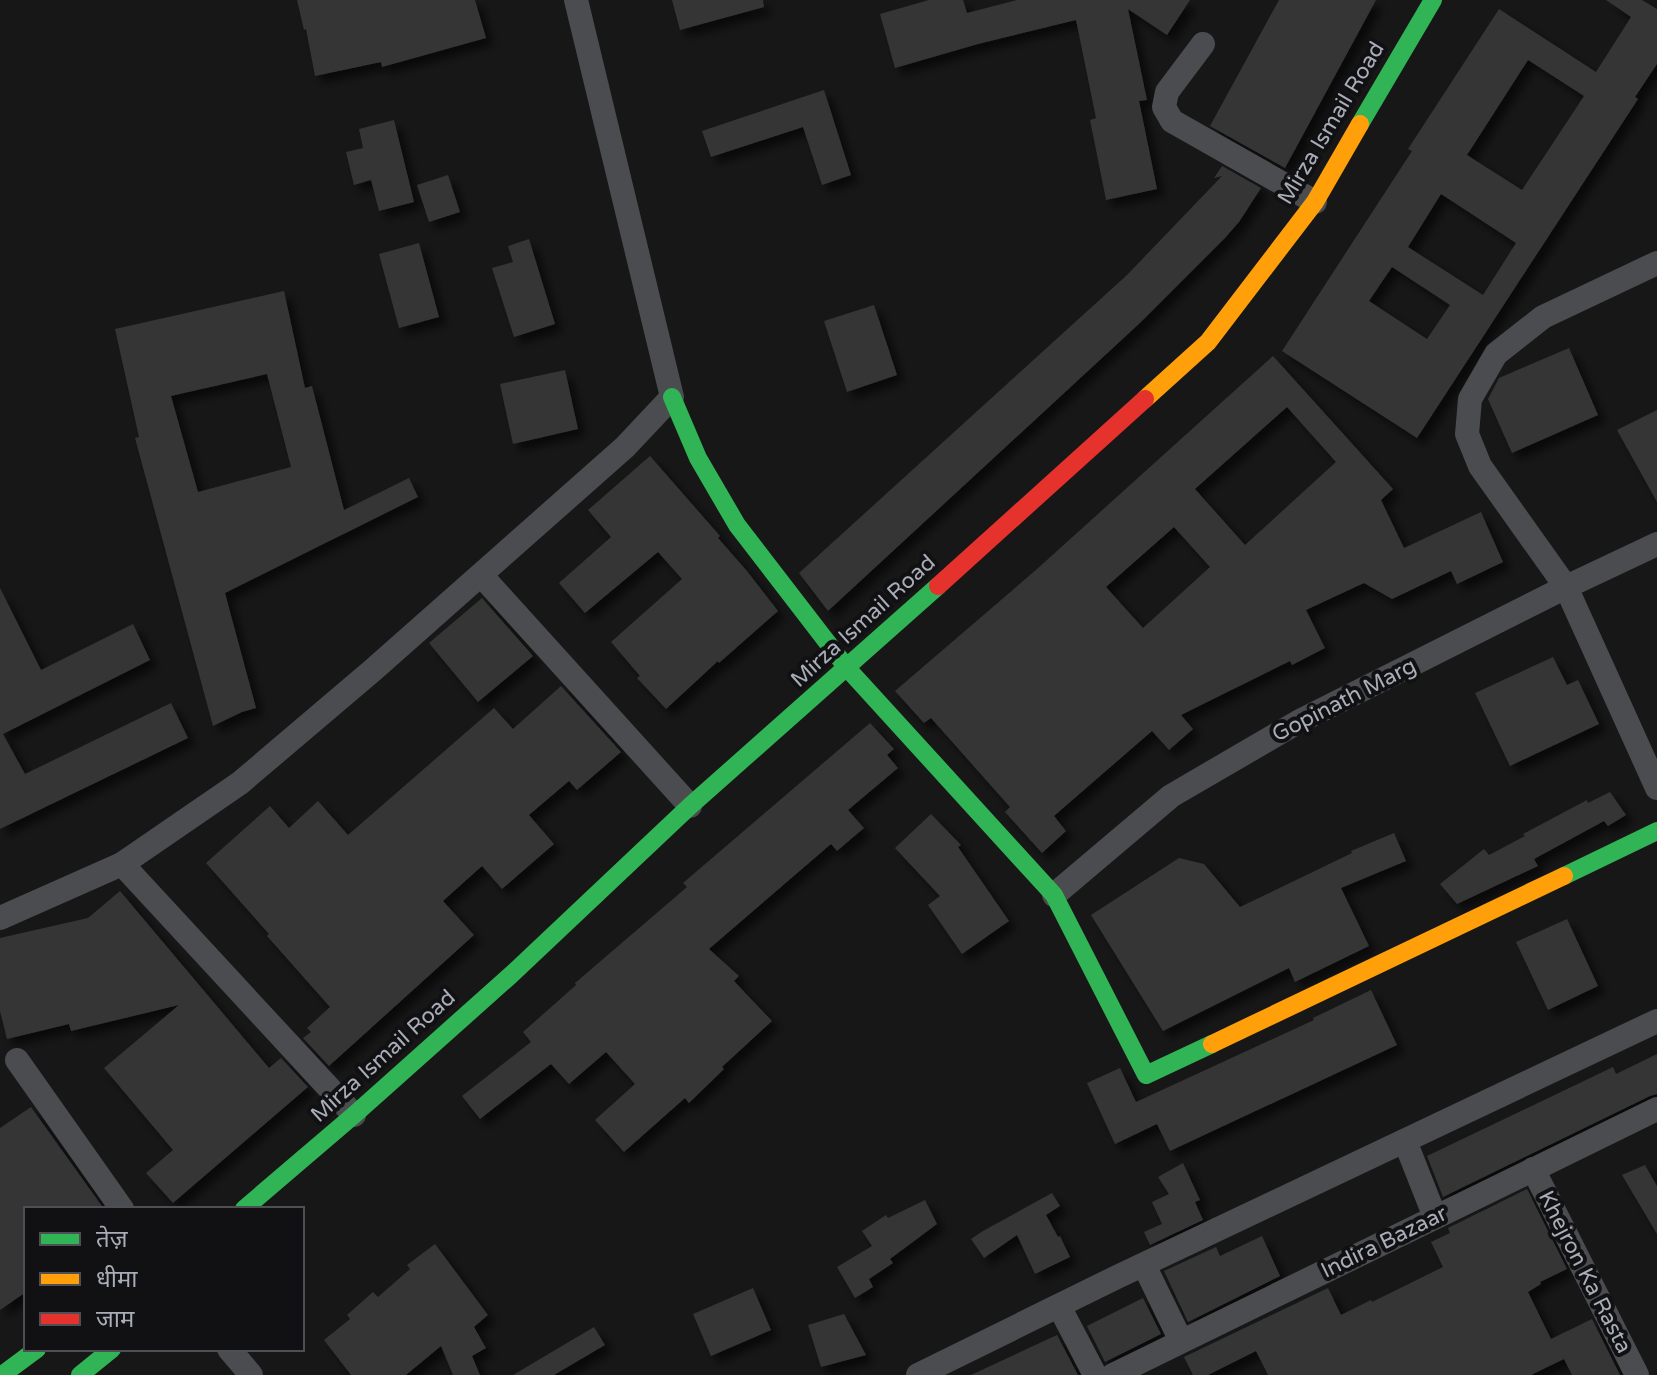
<svg xmlns="http://www.w3.org/2000/svg" width="1657" height="1375" font-family="'Varela Round','Noto Sans Devanagari',sans-serif">
	<style>
		.building { fill: #353536; fill-rule: evenodd; filter: url(#shadow) }
		.lines { fill: none; stroke-linecap: round; stroke-linejoin: round }
		.street { stroke: #4b4c50; stroke-width: 24 }
		.fast { stroke: #30b455; stroke-width: 18 }
		.slow { stroke: #ff9f0a; stroke-width: 18 }
		.jam { stroke: #e5322d; stroke-width: 18 }
		.labels { text-anchor: middle; dominant-baseline: central; stroke-width: 8; stroke-linejoin: round; paint-order: stroke }
		.street-label { font-size: 22px; fill: #a8adb8; stroke: #111113 }
	</style>
	<defs>
		<filter id="shadow"><feDropShadow dx="7" dy="7" stdDeviation="4" flood-color="#0009"/></filter>
	</defs>
	<rect width="100%" height="100%" fill="#171717"/>
	<g class="building">
		<path d="M297 0H475L486 38 382 67 381 62 315 76 306 29 304 30Z"/>
		<path d="M672 0H763L764 7 680 30Z"/>
		<path d="M929 0H963L967 13 1017 0H1190L1167 35 1128 9 1147 100 1139 101 1157 189 1106 200 1090 120 1096 118 1076 20 978 44 895 68 880 14Z"/>
		<path d="M1279 0H1376L1285 168 1210 126Z"/>
		<path d="M1606 0H1642L1657 9V64L1635 97 1638 99 1417 438 1282 351 1412 151 1408 149 1499 9 1596 72 1631 17ZM1528 60 1584 96 1522 190 1467 155ZM1441 194 1516 243 1483 295 1408 247ZM1392 267 1450 305 1427 339 1369 301Z"/>
		<path d="M824 90 851 175 822 185 803 127 711 157 702 131Z"/>
		<path d="M394 120 414 202 379 211 371 180 354 185 346 152 363 148 359 129Z"/>
		<path d="M1222 166 1261 188 1239 222 1224 239 1141 322 828 611 799 573 1127 275 1222 176 1214 178Z"/>
		<path d="M448 175 460 212 429 222 417 185Z"/>
		<path d="M529 239 555 324 514 337 492 268 513 262 508 246Z"/>
		<path d="M419 243 439 317 399 328 379 254Z"/>
		<path d="M284 291 305 388 312 386 344 510 409 478 418 497 225 593 256 708 242 712 213 726 135 438 139 437 115 329ZM267 374 291 467 198 492 171 396Z"/>
		<path d="M874 305 897 375 847 392 824 321Z"/>
		<path d="M1569 348 1598 415 1512 453 1488 399 1499 378Z"/>
		<path d="M1273 356 1393 489 1381 500 1404 548 1481 512 1503 562 1457 584 1451 571 1392 599 1364 583 1306 610 1325 648 1292 665 1290 661 1181 715 1193 729 1169 750 1152 731 1054 816 1066 831 1042 853 1005 812 1010 807 931 718 924 723 895 691 1037 569ZM1287 407 1336 462 1245 545 1195 489ZM1174 527 1210 567 1143 628 1106 587Z"/>
		<path d="M565 370 578 429 513 444 500 384Z"/>
		<path d="M1657 410V502L1617 430Z"/>
		<path d="M650 456 720 536 718 538 747 571 778 611 719 663 718 661 666 709 637 678 640 676 611 642 682 579 658 552 585 613 559 583 611 537 588 510Z"/>
		<path d="M0 588 41 670 133 624 150 660 3 734 25 774 171 703 188 738 0 829Z"/>
		<path d="M482 598 533 656 478 702 429 643Z"/>
		<path d="M1553 657 1567 685 1578 680 1599 724 1510 766 1475 693Z"/>
		<path d="M561 686 621 752 577 790 569 781 529 815 554 844 502 889 482 866 443 901 474 935 329 1066 303 1038 311 1032 307 1028 330 1007 267 936 269 934 206 863 270 806 289 828 318 801 348 835 494 708 513 729Z"/>
		<path d="M870 723 894 749 887 755 898 768 848 810 864 828 837 851 831 844 709 949 739 976 734 981 772 1021 722 1067 724 1069 689 1103 685 1098 624 1152 595 1120 635 1084 606 1052 569 1084 551 1064 480 1119 462 1096 531 1042 523 1032 576 985 575 983 687 887 683 883Z"/>
		<path d="M1610 792 1626 815 1608 826 1604 821 1534 859 1538 866 1457 904 1440 884 1484 849 1489 855 1525 836 1523 834 1587 800 1588 803Z"/>
		<path d="M931 814 961 845 958 847 1009 921 962 954 928 905 940 896 895 848Z"/>
		<path d="M1394 833 1406 861 1341 888 1369 946 1295 982 1289 968 1163 1031 1091 915 1179 858 1204 864 1240 907 1352 853 1351 851Z"/>
		<path d="M120 891 269 1068 281 1058 308 1087 173 1203 146 1173 173 1150 104 1068 179 1005 71 1031 69 1024 7 1039 0 1011V938L88 918Z"/>
		<path d="M1567 919 1598 986 1548 1010 1516 942Z"/>
		<path d="M1371 990 1397 1045 1170 1151 1157 1124 1115 1144 1087 1083 1120 1068 1136 1102 1314 1020 1313 1018Z"/>
		<path d="M1657 1054V1094L1650 1096 1443 1197 1427 1156 1613 1067 1616 1074Z"/>
		<path d="M31 1107 104 1209H26V1292L0 1310V1128Z"/>
		<path d="M1183 1163 1200 1200 1195 1202 1203 1220 1150 1245 1144 1232 1162 1224 1152 1202 1169 1194 1158 1177Z"/>
		<path d="M1645 1165 1657 1186V1234L1622 1175Z"/>
		<path d="M1527 1189 1567 1269 1540 1282 1541 1284 1528 1292 1551 1339 1592 1319 1620 1375H1572L1564 1359 1531 1375H1268L1256 1351 1208 1375H1193L1184 1357 1328 1288 1341 1315 1371 1300 1372 1302 1443 1267 1431 1242 1450 1233 1448 1228Z"/>
		<path d="M1052 1193 1060 1206 1046 1215 1058 1237 1060 1236 1070 1257 1035 1274 1017 1235 984 1258 971 1239 983 1231Z"/>
		<path d="M925 1200 937 1224 890 1259 893 1263 869 1279 873 1287 855 1298 837 1267 872 1246 862 1231 886 1215 888 1218Z"/>
		<path d="M1262 1236 1280 1276 1188 1322 1164 1271 1216 1247 1220 1256Z"/>
		<path d="M435 1244 488 1315 474 1327 486 1348 472 1356 480 1375H453L441 1346 406 1375H351L324 1340 350 1319 347 1315 373 1292 378 1297 410 1269 407 1265Z"/>
		<path d="M753 1288 771 1330 711 1356 693 1314Z"/>
		<path d="M1143 1298 1161 1334 1105 1362 1087 1326Z"/>
		<path d="M844 1314 866 1355 821 1367 808 1325Z"/>
		<path d="M594 1327 605 1345 554 1375H513Z"/>
		<path d="M1057 1335 1078 1375H971Z"/>
	</g>
	<g class="lines">
		<g class="street">
			<path d="M1203 44 1167 92 1164 107 1172 121 1315 202"/>
			<path d="M1657 263 1543 317 1496 354 1470 399 1467 434 1480 466 1566 587 1657 788"/>
			<path d="M481 575 690 806"/>
			<path d="M122 864 354 1115"/>
			<path d="M1054 895 1171 796 1298 722 1566 587 1657 544"/>
			<path d="M0 918 122 864 240 783 373 670 625 447 672 397 576 0"/>
			<path d="M17 1060 122 1209"/>
			<path d="M1405 1141 1435 1217"/>
			<path d="M1533 1169 1637 1375"/>
			<path d="M1144 1265 1181 1341"/>
			<path d="M1059 1306 1095 1375"/>
			<path d="M229 1349 251 1375"/>
			<path d="M918 1375 1117 1277 1657 1021"/>
			<path d="M1113 1375 1657 1109"/>
		</g>
		<g class="fast">
			<path d="M1360 124 1433 0"/>
			<path d="M672 397 698 458 737 525 847 668 1054 895 1146 1075 1212 1044"/>
			<path d="M1564 876 1657 831"/>
			<path d="M244 1209 354 1115 512 974 690 806 938 586"/>
			<path d="M2 1375 37 1349"/>
			<path d="M80 1375 112 1349"/>
		</g>
		<g class="slow">
			<path d="M1145 399 1208 342 1315 202 1360 124"/>
			<path d="M1212 1044 1564 876"/>
		</g>
		<path class="jam" d="M938 586 1145 399"/>
	</g>
	<g class="labels">
		<g class="street-label">
			<text transform="translate(1331 123) rotate(-59)">Mirza Ismail Road</text>
			<text transform="translate(863 621) rotate(-42)">Mirza Ismail Road</text>
			<text transform="translate(1344 700) rotate(-27)">Gopinath Marg</text>
			<text transform="translate(383 1056) rotate(-42)">Mirza Ismail Road</text>
			<text transform="translate(1384 1242) rotate(-26)">Indira Bazaar</text>
			<text transform="translate(1585 1272) rotate(63)">Khejron Ka Rasta</text>
		</g>
	</g>
	<rect x="24" y="1207" width="280" height="144" fill="#111113" stroke="#4d4f55" stroke-width="2"/>
	<rect x="40" y="1233" width="40" height="12" fill="#30b455" stroke="#4d4f55" stroke-width="2"/>
	<text x="96" y="1247" font-size="24" fill="#a8adb8">तेज़</text>
	<rect x="40" y="1273" width="40" height="12" fill="#ff9f0a" stroke="#4d4f55" stroke-width="2"/>
	<text x="96" y="1287" font-size="24" fill="#a8adb8">धीमा</text>
	<rect x="40" y="1313" width="40" height="12" fill="#e5322d" stroke="#4d4f55" stroke-width="2"/>
	<text x="96" y="1327" font-size="24" fill="#a8adb8">जाम</text>
</svg>
